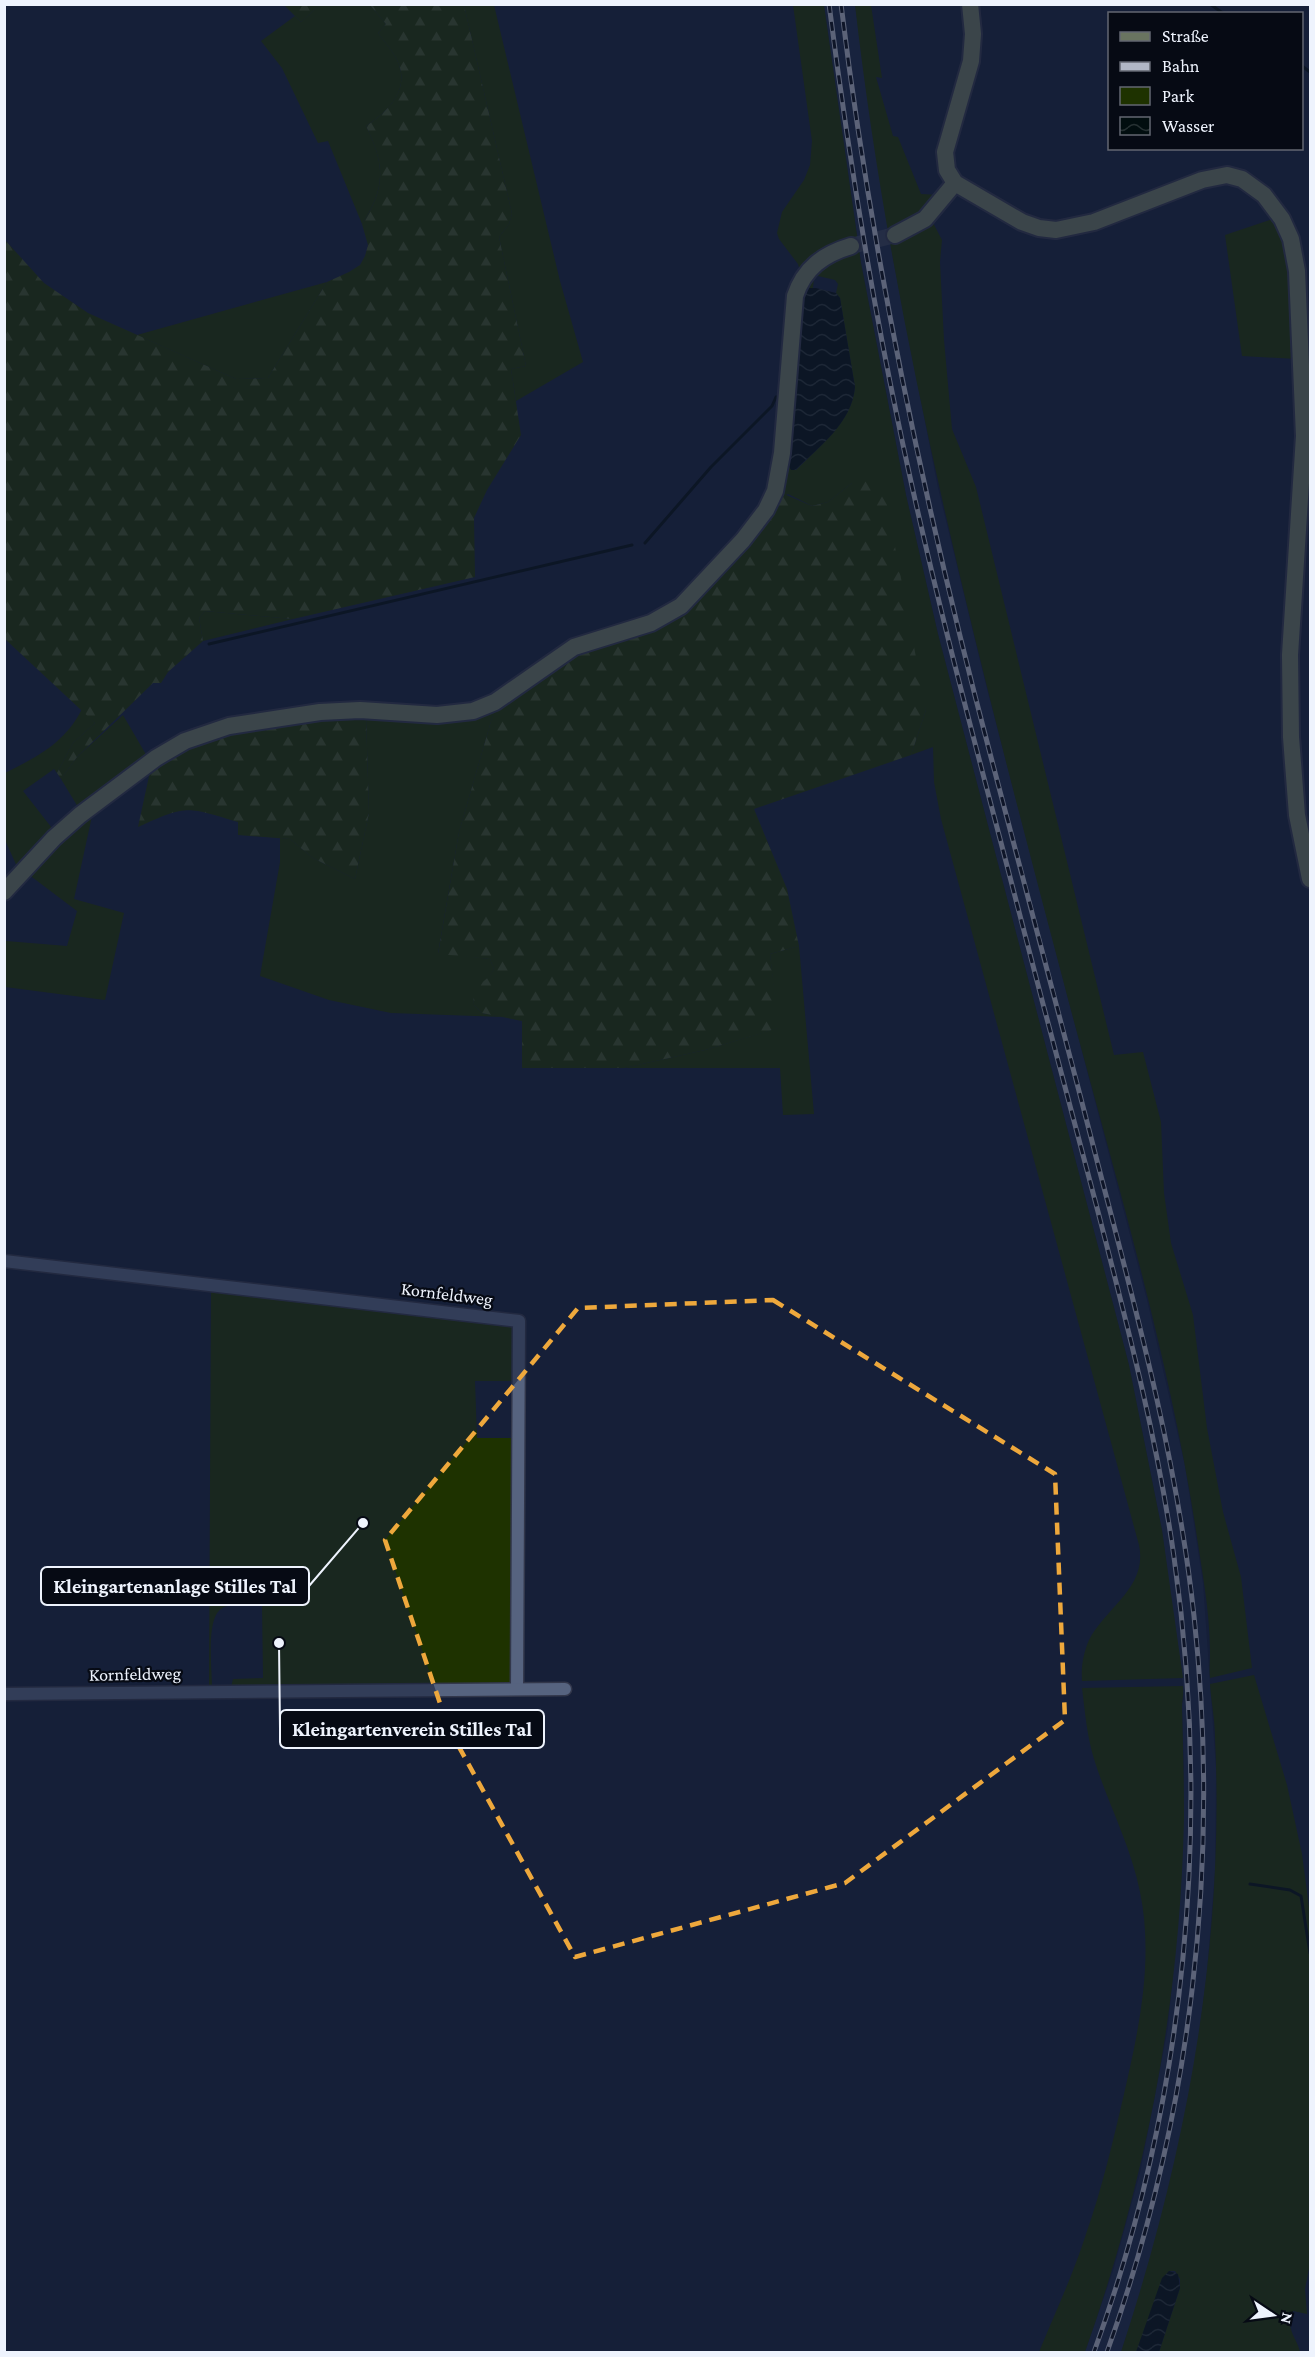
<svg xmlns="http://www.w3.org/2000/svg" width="1315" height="2357" font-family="'Crimson Pro',serif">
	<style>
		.built { fill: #1c2846 }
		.green { fill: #1e3200; fill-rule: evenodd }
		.forest { fill: url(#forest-firs) }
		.water { fill: url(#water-waves) }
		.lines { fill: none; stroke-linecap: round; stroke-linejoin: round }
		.stream { stroke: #010d0f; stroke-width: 3 }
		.secondary-tunnel { stroke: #363f56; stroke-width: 16; stroke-dasharray: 16 8; stroke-linecap: butt }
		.street-casing { stroke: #32374b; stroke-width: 15 }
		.secondary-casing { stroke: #32374b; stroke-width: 20 }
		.street { stroke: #56637f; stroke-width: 12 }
		.secondary { stroke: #697460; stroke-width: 16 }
		.rail-casing { stroke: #b1b7c6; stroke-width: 5 }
		.rail { stroke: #060a14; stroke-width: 3; stroke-dasharray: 9; stroke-linecap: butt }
		.marked { fill: none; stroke: #eea83c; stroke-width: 4.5; stroke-dasharray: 12 8; stroke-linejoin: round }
		.labels { text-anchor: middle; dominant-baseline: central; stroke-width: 4.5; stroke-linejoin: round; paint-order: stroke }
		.street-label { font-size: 18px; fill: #eef3fd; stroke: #060a14 }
		.leader { fill: none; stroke: #eef3fd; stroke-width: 2 }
		.callout-dot { fill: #eef3fd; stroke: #060a14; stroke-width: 2 }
		.callout { fill: #060a14; stroke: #eef3fd; stroke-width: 2 }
		.callout-label { font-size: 20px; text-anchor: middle; font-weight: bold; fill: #eef3fd }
	</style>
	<defs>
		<pattern id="forest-firs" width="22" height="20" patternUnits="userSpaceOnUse" patternTransform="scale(1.5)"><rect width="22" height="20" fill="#1e3200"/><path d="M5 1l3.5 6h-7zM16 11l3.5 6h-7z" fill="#3f5026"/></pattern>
		<pattern id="water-waves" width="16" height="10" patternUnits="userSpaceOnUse" patternTransform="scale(1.5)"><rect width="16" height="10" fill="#010d0f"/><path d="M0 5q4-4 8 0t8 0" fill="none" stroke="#263133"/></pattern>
	</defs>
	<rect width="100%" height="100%" fill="#161f38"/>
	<path class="built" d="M824 5H855L893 259 938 488 985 681 1147 1300 1185 1466 1203 1583 1216 1769 1215 1871 1207 1972 1195 2066 1171 2183 1145 2281 1121 2352H1085L1113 2271 1140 2173 1168 2028 1182 1869 1184 1769 1182 1704 1184 1699 1181 1663 1178 1656 1162 1530 1129 1365 938 634 906 495 861 263Z"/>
	<g class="green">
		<path d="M320 5H370L386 24 378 33C385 43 396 54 399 65 409 92 386 113 366 126 385 164 386 188 362 224L328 141 318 143 282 68 261 41 295 16 301 22Z"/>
		<path d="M464 5H494L560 281 583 362 516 401 511 369 526 366 499 237 509 224 512 214Z"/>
		<path d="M793 5H824L861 263 906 495 938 634 1129 1365 1162 1530 1183 1678 1082 1681C1081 1667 1083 1654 1089 1640 1106 1607 1148 1587 1139 1545L941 819 934 782 933 747 911 755 926 710 852 483 828 502 812 506 788 494 780 498 800 271 798 264 779 239 777 233 782 212 804 180 810 165 812 141ZM818 276 835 280 838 284 836 293 840 298 855 387C852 422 819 447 796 470L788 465 803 295 808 288H813L814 278Z"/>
		<path d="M855 5H871L882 78 876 77 893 136 898 137 921 194 940 195 908 237 931 219 942 240 940 262 944 340 952 429 976 487 1114 1055 1143 1052 1161 1122 1164 1193 1171 1243 1193 1315 1207 1428 1223 1512 1241 1577 1252 1668 1210 1678C1209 1669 1210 1661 1210 1652 1210 1610 1201 1566 1195 1524 1166 1340 1110 1160 1063 980 978 658 893 336 855 5Z"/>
		<path d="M1276 218 1287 240 1297 359 1242 356 1225 235Z"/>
		<path d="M327 282 268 378 236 379 137 335Z"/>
		<path d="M205 611 293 619 203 641 199 618Z"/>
		<path d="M82 709 95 723 73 743 57 773 54 769 23 791 55 832 19 871 5 840V773C37 757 65 743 82 709Z"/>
		<path d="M494 711 459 832 438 953 490 959 494 969C486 985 472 985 474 1005L482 1013 503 1017 391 1013 329 1000 260 976 280 862V838L290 839 313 858 355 879 369 813 366 715Z"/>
		<path d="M123 715 148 758 78 807 61 779 77 757Z"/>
		<path d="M89 814 92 816 74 899 124 913 105 1000 5 987 6 941 67 946 77 911 28 874Z"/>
		<path d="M799 946 814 1114 783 1115 780 1068H624L705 1050 778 1028 770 954Z"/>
		<path d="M211 1288 507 1323 516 1331 517 1381H475L477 1438H513V1679L509 1684 231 1687 233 1679 263 1678 262 1606C251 1605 230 1602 221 1609 206 1619 212 1669 212 1687H209Z"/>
		<path d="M1254 1675 1287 1785 1302 1854 1310 1915V2263L1305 2289 1307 2314 1293 2311C1284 2328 1297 2338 1300 2352H1159L1180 2288V2279L1175 2271H1169L1136 2352H1121C1186 2154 1225 1947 1215 1737 1215 1719 1211 1702 1210 1684Z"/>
		<path d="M1183 1686C1184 1694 1182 1701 1182 1708 1183 1745 1184 1781 1184 1818 1180 2004 1147 2177 1085 2352H1039C1055 2313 1073 2275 1086 2234 1102 2189 1113 2141 1124 2094 1139 2029 1154 1959 1140 1892 1131 1846 1108 1804 1094 1759 1087 1736 1085 1712 1082 1688Z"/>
	</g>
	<g class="forest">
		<path d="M284 5H320L301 22Z"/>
		<path d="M370 5H464L512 214 509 224 499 237 526 366 511 369 521 435 487 490 474 518 475 577 293 619 205 611 199 618 203 641 168 672 161 683H153L77 757 61 779 57 773 73 743 95 723 5 639V240L44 283 88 313 236 379 268 378 327 282 349 272 360 265 365 256 368 245 362 224C386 188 385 164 366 126 386 113 409 91 399 65 396 54 385 43 378 33L386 24Z"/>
		<path d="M867 480 878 484 886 499 926 710 911 755 754 809 787 889 799 946 770 954 779 1028 705 1050 624 1068H522V1021L482 1013 474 1005C471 982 485 986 494 969L490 959 438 954 459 832 494 711 566 657 653 627 784 494 812 506 828 502 852 483Z"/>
		<path d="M366 715 369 813 355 879 313 858 290 839 238 835V822C187 807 188 804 138 827L151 767 165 758 231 730Z"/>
	</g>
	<g class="water">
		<path d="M808 288H816L836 293 840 298 855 387C852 423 819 447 795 470H791L788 465 803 295Z"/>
		<path d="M1169 2271 1178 2274 1180 2288 1159 2352H1136L1162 2278Z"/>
	</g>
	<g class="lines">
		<g class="stream">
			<path d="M1210 4 1224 14"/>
			<path d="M1302 66 1310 72"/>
			<path d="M645 543 711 467 772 406 776 397 781 396"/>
			<path d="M209 644 632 545"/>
			<path d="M1250 1884 1290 1890 1301 1896 1310 1953"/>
		</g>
		<path class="secondary-tunnel" d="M851 246 895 235"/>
		<defs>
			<g id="street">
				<path d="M4 1261 519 1321 517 1688"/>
				<path d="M4 1694 565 1689"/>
			</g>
			<g id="secondary">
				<path d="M970 4 973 34 971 61 945 152 947 170 955 183 1022 222 1039 228 1056 230 1094 222 1202 180 1227 175 1242 179 1264 195 1282 219 1291 239 1297 271 1304 436 1290 655 1291 737 1297 815 1310 879"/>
				<path d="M895 235 925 219 955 183"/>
				<path d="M4 892 54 838 80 815 156 758 185 741 229 726 320 712 360 710 437 715 473 711 495 702 574 647 651 623 681 606 743 540 766 510 775 491 782 453 795 296C804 268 824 254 851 246"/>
			</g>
		</defs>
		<use href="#street" class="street-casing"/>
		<use href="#secondary" class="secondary-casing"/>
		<use href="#street" class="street"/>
		<use href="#secondary" class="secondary"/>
		<defs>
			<g id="rail">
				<path d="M829 4C847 144 869 283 898 421 928 566 966 710 1004 854 1034 971 1065 1087 1096 1204 1126 1320 1157 1437 1174 1557 1212 1823 1186 2100 1094 2352"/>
				<path d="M841 4C872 260 926 512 992 761 1029 900 1066 1040 1102 1180 1140 1324 1178 1468 1194 1616 1221 1864 1191 2118 1107 2352"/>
			</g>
		</defs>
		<use href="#rail" class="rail-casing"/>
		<use href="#rail" class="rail"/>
	</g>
	<path d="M0 0H1315V2357H0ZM773 1300 1055 1474 1065 1720 845 1883 575 1957 448 1727 385 1540 578 1308Z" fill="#161f38" fill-opacity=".55" fill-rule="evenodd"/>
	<path class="marked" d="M773 1300 1055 1474 1065 1720 845 1883 575 1957 448 1727 385 1540 578 1308Z"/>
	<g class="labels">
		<g class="street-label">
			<text transform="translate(447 1294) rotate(7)">Kornfeldweg</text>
			<text transform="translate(135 1674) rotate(-1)">Kornfeldweg</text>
		</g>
	</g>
	<path class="leader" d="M363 1523L309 1586M279 1643L280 1729"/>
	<g class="callout-dot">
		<circle cx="363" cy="1523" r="6"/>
		<circle cx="279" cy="1643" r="6"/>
	</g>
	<g class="callout">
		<rect x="41" y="1567" width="268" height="38" rx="6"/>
		<rect x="280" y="1710" width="264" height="38" rx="6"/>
	</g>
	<g class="callout-label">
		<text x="175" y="1593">Kleingartenanlage Stilles Tal</text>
		<text x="412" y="1736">Kleingartenverein Stilles Tal</text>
	</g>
	<rect width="1315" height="2357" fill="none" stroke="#eef3fd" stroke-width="12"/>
	<rect x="1108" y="12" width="195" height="138" fill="#060a14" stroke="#636771" stroke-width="1.5"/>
	<rect x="1120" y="32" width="30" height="9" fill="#697460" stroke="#636771" stroke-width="1.5"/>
	<text x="1162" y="42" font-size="18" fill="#eef3fd">Straße</text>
	<rect x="1120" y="62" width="30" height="9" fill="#b1b7c6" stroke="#636771" stroke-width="1.5"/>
	<text x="1162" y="72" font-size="18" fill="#eef3fd">Bahn</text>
	<rect x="1120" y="87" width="30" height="18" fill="#1e3200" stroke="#636771" stroke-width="1.5"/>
	<text x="1162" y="102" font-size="18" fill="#eef3fd">Park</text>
	<rect x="1120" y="117" width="30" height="18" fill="url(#water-waves)" stroke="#636771" stroke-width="1.5"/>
	<text x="1162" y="132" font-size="18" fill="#eef3fd">Wasser</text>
	<g transform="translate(1273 2315) rotate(103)" stroke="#060a14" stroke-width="4.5" paint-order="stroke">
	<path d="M0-4.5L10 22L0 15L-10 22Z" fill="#eef3fd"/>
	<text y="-9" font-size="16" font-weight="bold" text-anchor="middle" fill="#eef3fd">N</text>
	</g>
</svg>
